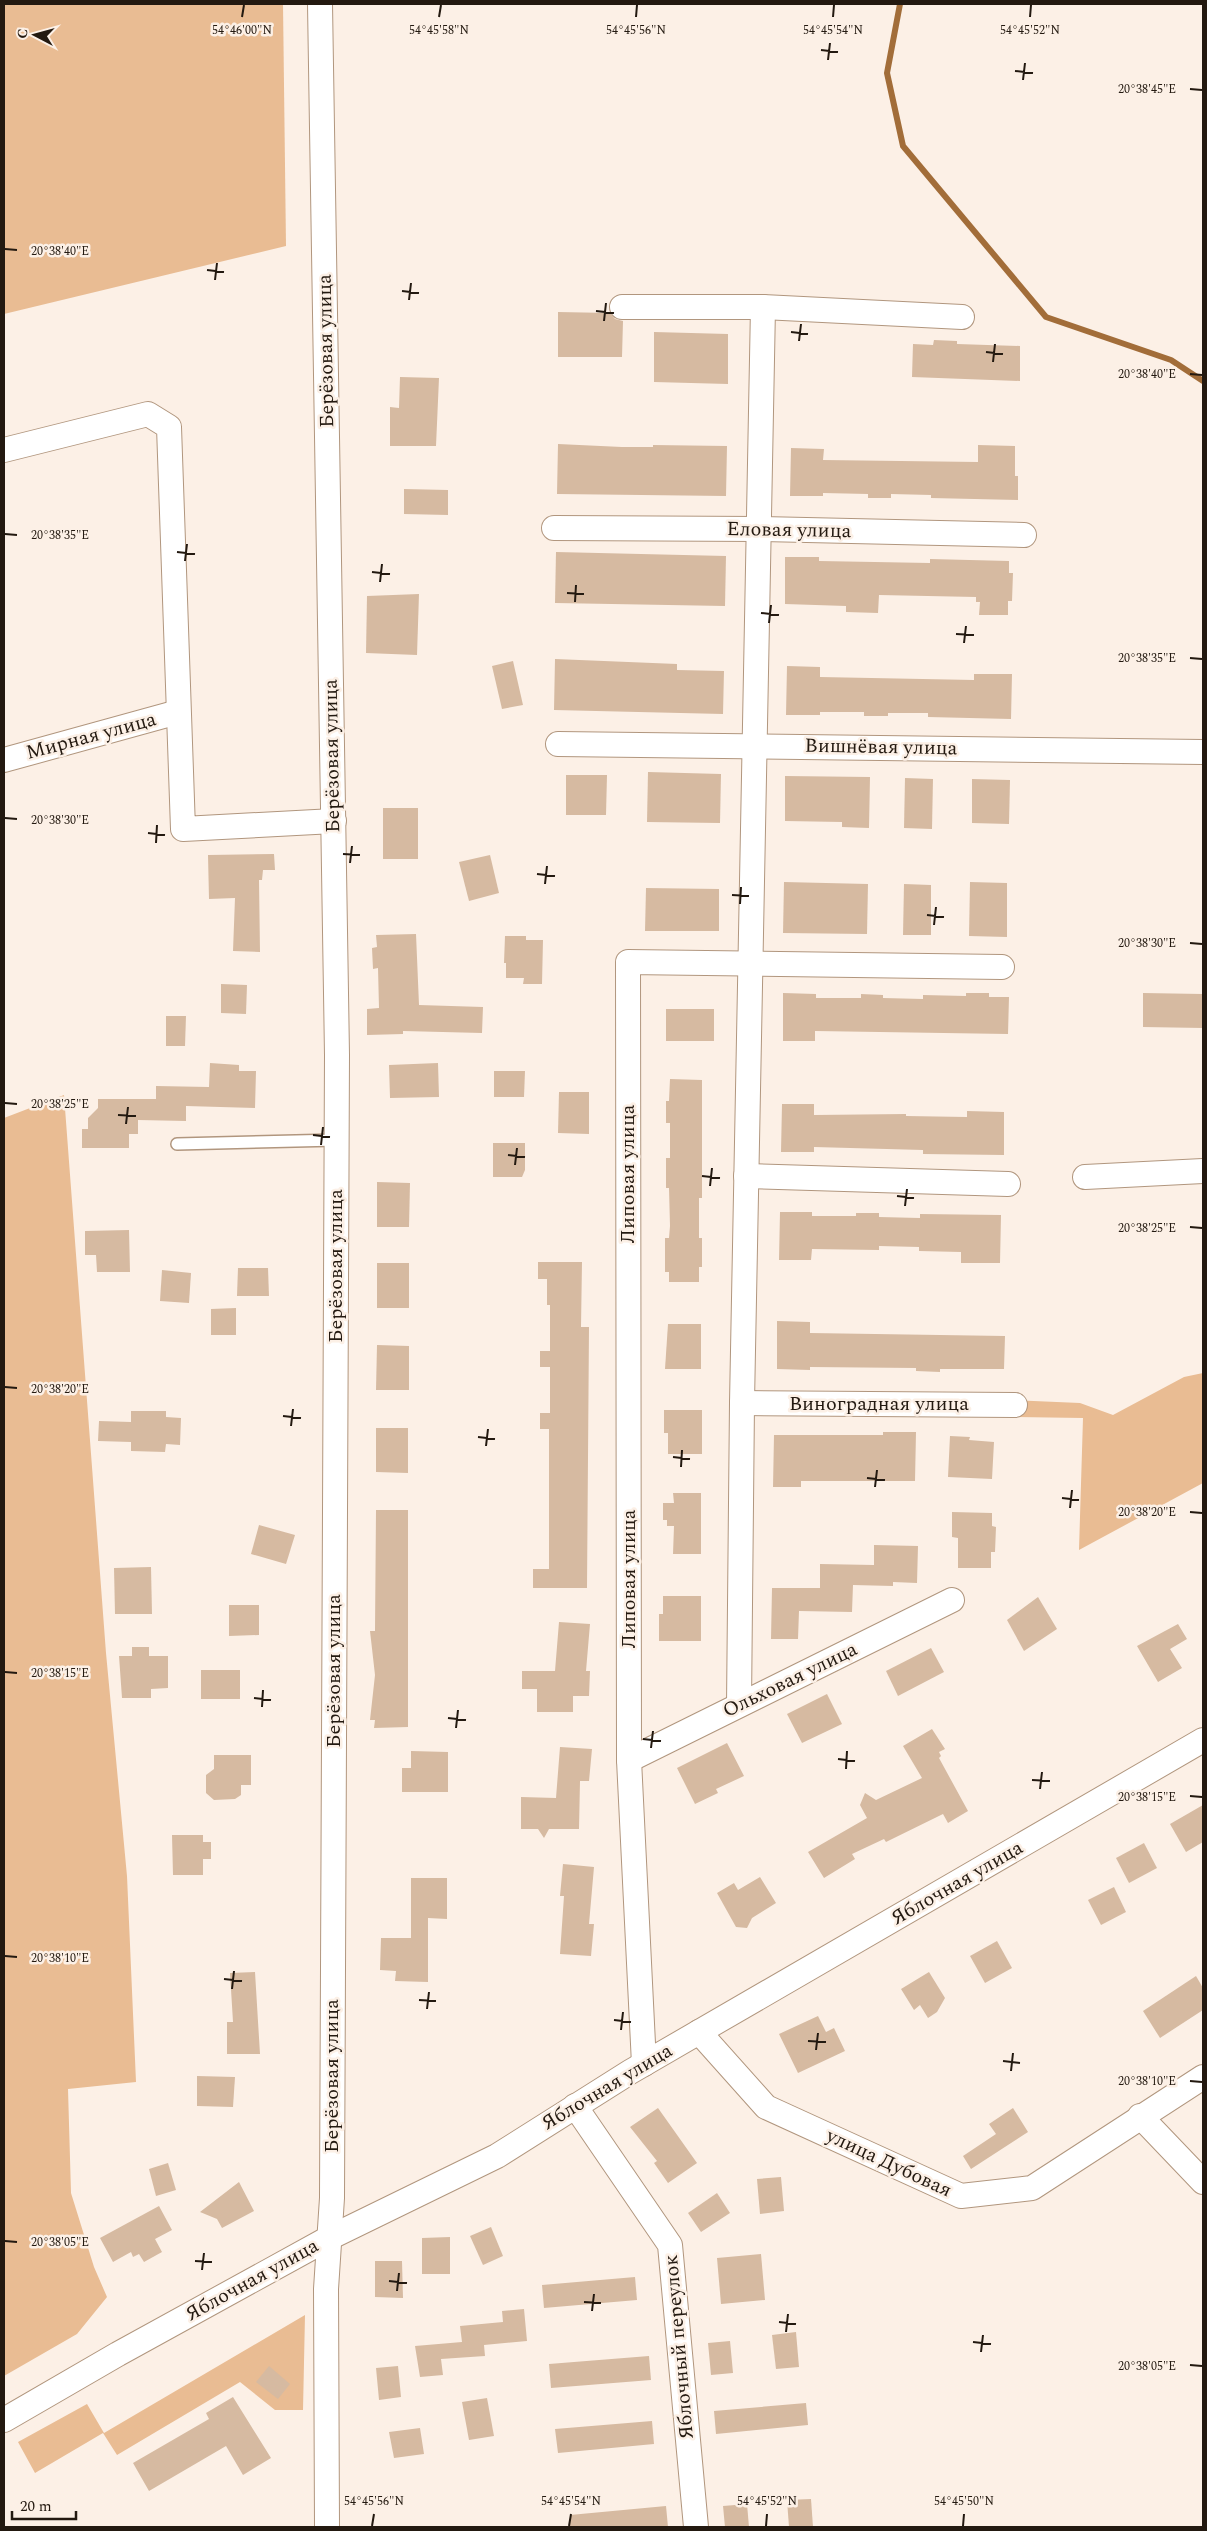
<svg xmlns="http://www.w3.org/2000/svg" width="1207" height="2531" font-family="Spectral,serif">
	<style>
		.green { fill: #e9bc93 }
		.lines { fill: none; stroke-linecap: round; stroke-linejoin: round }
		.stream { stroke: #a26d39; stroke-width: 6 }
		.building { fill: #d6baa1 }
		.lane-casing { stroke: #b1967e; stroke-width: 14 }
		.street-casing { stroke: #b1967e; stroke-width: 26 }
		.lane { stroke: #fff; stroke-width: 11 }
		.street { stroke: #fff; stroke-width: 24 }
		.ticks { fill: none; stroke: #231910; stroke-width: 2 }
		.labels { text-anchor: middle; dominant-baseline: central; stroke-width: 5; stroke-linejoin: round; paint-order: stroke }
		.street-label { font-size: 20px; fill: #231910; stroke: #fcf0e6 }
		.ticks-label { font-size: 12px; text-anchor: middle; fill: #231910; stroke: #fcf0e6; stroke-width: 5; stroke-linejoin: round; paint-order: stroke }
	</style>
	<rect width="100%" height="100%" fill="#fcf0e6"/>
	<g class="green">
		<path d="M4 4H283L286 246 4 314Z"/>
		<path d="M64 1095 106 1653 127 1876 136 2082 68 2089 71 2193 94 2267 107 2297 77 2334 4 2376V1118Z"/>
		<path d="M1203 1373V1483L1079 1550 1083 1418 1012 1417V1400L1080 1403 1113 1415 1184 1377Z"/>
		<path d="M305 2315 303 2410H275L240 2382 117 2455 103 2433 35 2473 18 2442 87 2404 104 2433Z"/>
	</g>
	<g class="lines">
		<path class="stream" d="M900 4 887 73 903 146 1046 317 1171 360 1203 381"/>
	</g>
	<g class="building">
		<path d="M558 312 610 313 615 319 623 321 622 357H558Z"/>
		<path d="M654 332 728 334V384L654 382Z"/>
		<path d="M934 340 957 341V344L1020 346V381L912 377 913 344 933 345Z"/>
		<path d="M400 377 439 378 436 446H390V407L399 408Z"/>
		<path d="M558 444 622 447H653V445L727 446 726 496 557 494Z"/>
		<path d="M978 445 1015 446V476H1018V500L931 498V495L891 494V498H868V494L823 493V496H790L791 448 824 449 823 460 978 462Z"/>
		<path d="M404 489 448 490V515L404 514Z"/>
		<path d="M556 552 726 556 725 606 555 603Z"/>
		<path d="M785 557H819V561L930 563V559L1009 561V573H1013L1012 601H1008V615H979L980 602H976V597L879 595 878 613 846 612V606L785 604Z"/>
		<path d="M419 594 417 655 366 653 367 596Z"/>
		<path d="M555 659 677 664V670L724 671 723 714 554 710Z"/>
		<path d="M513 661 523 705 502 709 492 666Z"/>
		<path d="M787 666 820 667V677L974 680V674H1012L1011 719 928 717V713H888V716H864V712H820V715H786Z"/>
		<path d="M648 772 721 774 720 823 647 822Z"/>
		<path d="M566 775H607L606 815H566Z"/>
		<path d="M785 776 870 777 869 828 842 827V822L785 821Z"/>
		<path d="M905 778 933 779 932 829 904 828Z"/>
		<path d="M972 779 1010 780 1009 824 972 823Z"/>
		<rect x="383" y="808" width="35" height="51"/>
		<path d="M274 854 275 870H263L262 880H259L260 952 233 951 235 898 209 899 208 855Z"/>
		<path d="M490 855 499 893 469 901 459 862Z"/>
		<path d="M784 882 868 884 867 934 783 933Z"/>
		<path d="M970 882 1007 883V937L969 936Z"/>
		<path d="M904 884 931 885V935H903Z"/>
		<path d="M646 888 719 889V931H645Z"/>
		<path d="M416 934 419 1005 483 1007 482 1033 403 1031V1034L367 1035V1009L379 1008 378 968 373 969 372 948 377 947 376 935Z"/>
		<path d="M505 936H526V940H543L542 984H523L524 978H506V963H504Z"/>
		<path d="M221 984 247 985 246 1014 221 1013Z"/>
		<path d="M783 993 816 994V998H861V994L883 995V998L923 999V995L966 996V993H989V997H1009L1008 1034 815 1031V1041H783Z"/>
		<path d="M1143 993 1203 994V1028L1143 1027Z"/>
		<rect x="666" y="1009" width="48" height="32"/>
		<path d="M166 1016H186L185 1046H166Z"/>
		<path d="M210 1063 239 1065V1071H256L255 1108 186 1106V1121L138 1120V1134H129V1148H82V1129H88V1118L98 1108V1099H156V1086L209 1087Z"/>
		<path d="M438 1063 439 1097 390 1098 389 1065Z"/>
		<path d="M494 1071H525L524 1097H494Z"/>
		<path d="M670 1079 702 1080V1198H699V1238H702V1267H699V1282H669V1272H665V1238H669L670 1226 669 1188H666V1158H670V1123H666V1101H669Z"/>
		<path d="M559 1092H589V1134L558 1133Z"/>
		<path d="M782 1104H814V1115L906 1114V1116L967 1117V1111L1004 1112V1155L923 1154V1150L814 1147V1152H781Z"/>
		<path d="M493 1143H525V1170L522 1177H493Z"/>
		<path d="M377 1182 410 1183 409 1227H377Z"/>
		<path d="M780 1212H812V1216H856V1213H879V1217L920 1218V1214L1001 1215 1000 1263H961V1252L919 1251V1247L879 1246V1250L812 1249 811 1260H779Z"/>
		<path d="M129 1230 130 1272H97L96 1255H85V1231Z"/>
		<path d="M538 1262H582L581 1327H589L587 1588H533V1569H549V1429H540V1413H550V1367H540V1351H550V1305H547V1279H538Z"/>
		<rect x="377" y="1263" width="32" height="45"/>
		<path d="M238 1268H268L269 1296H237Z"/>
		<path d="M162 1270 191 1273 189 1303 160 1301Z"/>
		<path d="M236 1308V1335H211V1309Z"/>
		<path d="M777 1321 810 1322V1333L1005 1336 1004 1369H940V1372L916 1371V1368L810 1367V1370L777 1369Z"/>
		<path d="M668 1324H701V1369H665Z"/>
		<path d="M377 1345 409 1346V1390H376Z"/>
		<path d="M664 1410H702V1454H668V1433H664Z"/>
		<path d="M131 1411H166V1417L181 1418 180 1445 166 1444 165 1452 131 1451V1442L98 1441 99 1421 131 1422Z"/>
		<path d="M376 1428H408V1473L376 1472Z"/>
		<path d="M883 1432H916L915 1481H801V1487H773L774 1435H883Z"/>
		<path d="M950 1436 970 1437 969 1440 994 1442 992 1479 948 1477Z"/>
		<path d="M673 1493H701V1554H673L674 1526H667V1520H663V1503H674Z"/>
		<path d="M376 1510H408V1727L374 1728 375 1720H370L375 1675 370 1631H375Z"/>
		<path d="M952 1512 992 1513V1526L996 1527 995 1552H991V1568H958V1538L952 1537Z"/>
		<path d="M259 1525 295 1535 286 1564 251 1554Z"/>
		<path d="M874 1545 918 1546 917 1583 893 1582V1586L853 1585 852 1612 799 1611 798 1639H771L772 1588H820V1564L874 1565Z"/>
		<path d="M151 1567 152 1614H115L114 1568Z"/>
		<path d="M663 1596H701V1641H659V1614H663Z"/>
		<path d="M1038 1597 1057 1629 1024 1651 1007 1620Z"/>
		<path d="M229 1605H259V1635L229 1636Z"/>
		<path d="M559 1622 590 1624 586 1671H590L589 1696H573V1712H537V1689H522V1671H555Z"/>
		<path d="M1178 1624 1187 1639 1170 1649 1182 1668 1158 1682 1137 1646Z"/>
		<path d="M132 1647H149V1656H168V1688L151 1689V1698H122L119 1656H132Z"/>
		<path d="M931 1648 944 1672 898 1696 886 1671Z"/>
		<rect x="201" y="1670" width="39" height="29"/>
		<path d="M827 1694 842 1724 802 1743 787 1714Z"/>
		<path d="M932 1729 945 1749 939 1752 941 1756 939 1758 968 1811 948 1823 943 1814 886 1842 884 1839 852 1854 855 1859 824 1878 808 1852 867 1818 860 1805 865 1793 876 1800 922 1778 903 1746Z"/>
		<path d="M727 1743 744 1776 716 1789 718 1793 695 1804 677 1768Z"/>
		<path d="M560 1747 592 1749 589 1781H580L579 1829H549L544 1838 538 1829H521V1797L556 1798Z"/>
		<path d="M411 1751 448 1752V1792H402V1768H411Z"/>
		<path d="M214 1755H251V1785H241V1795L235 1799 214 1800 206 1793V1775L214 1769Z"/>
		<path d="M1203 1805V1842L1186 1852 1170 1824Z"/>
		<path d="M172 1835H203V1842H211V1859H203V1875H173Z"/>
		<path d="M1144 1843 1157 1868 1129 1883 1116 1858Z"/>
		<path d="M563 1864 594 1867 589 1924H594L591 1956 560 1954 564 1896H560Z"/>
		<path d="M760 1877 776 1903 752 1918 747 1928 736 1927 717 1893 734 1883 738 1890Z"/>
		<path d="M411 1878H447V1919L428 1918V1982L395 1981 396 1971 380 1970 381 1938H411Z"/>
		<path d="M1114 1887 1126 1912 1101 1925 1088 1900Z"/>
		<path d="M997 1941 1012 1968 985 1983 970 1956Z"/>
		<path d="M255 1972 260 2054H227V2022H233L230 1973Z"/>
		<path d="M929 1972 945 1998 937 2012 928 2018 920 2005 914 2010 901 1989Z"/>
		<path d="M1196 1976 1203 1988V2010L1160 2038 1143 2011Z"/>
		<path d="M818 2016 826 2032 834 2028 845 2051 798 2073 779 2034Z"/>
		<path d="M197 2076 235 2077 233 2107 197 2106Z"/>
		<path d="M658 2108 697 2163 668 2183 654 2163 657 2161 630 2127Z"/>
		<path d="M1013 2108 1028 2132 971 2169 963 2156 996 2134 989 2124Z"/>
		<path d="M168 2163 176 2190 156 2196 149 2169Z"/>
		<path d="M781 2177 784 2211 760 2214 757 2179Z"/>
		<path d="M239 2182 254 2211 222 2228 217 2219 200 2212Z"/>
		<path d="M717 2193 730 2213 701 2232 688 2213Z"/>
		<path d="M159 2206 172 2230 155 2239 162 2252 144 2262 139 2254 133 2257 131 2252 113 2262 100 2238Z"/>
		<path d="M491 2227 503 2256 483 2265 470 2236Z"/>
		<path d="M450 2237V2274H422V2238Z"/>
		<path d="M761 2254 765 2300 721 2304 717 2258Z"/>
		<path d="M375 2261H402L403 2298 375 2297Z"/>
		<path d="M635 2277 637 2300 544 2308 542 2285Z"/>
		<path d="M524 2309 527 2341 484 2345 485 2356 441 2359 443 2375 420 2377 415 2346 462 2342 460 2326 503 2322 502 2311Z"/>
		<path d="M796 2332 799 2367 776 2369 772 2335Z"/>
		<path d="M730 2341 733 2373 711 2375 708 2343Z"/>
		<path d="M649 2356 651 2380 551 2388 549 2364Z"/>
		<path d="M269 2366 290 2384 278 2399 256 2382Z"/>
		<path d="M398 2366 401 2397 379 2400 376 2368Z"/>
		<path d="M233 2397 271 2458 243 2475 226 2446 149 2491 133 2463 209 2419 206 2413Z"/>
		<path d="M487 2398 494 2436 469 2440 462 2402Z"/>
		<path d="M806 2403 808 2425 716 2434 714 2411Z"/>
		<path d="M652 2421 654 2444 558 2453 555 2429Z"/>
		<path d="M420 2428 424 2454 394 2458 389 2432Z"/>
		<path d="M811 2499 813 2527H789L787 2500Z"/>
		<path d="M747 2504 749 2527H725L723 2506Z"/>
		<path d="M666 2506 668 2527H570V2515Z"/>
	</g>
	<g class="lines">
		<defs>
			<path id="lane" d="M177 1144 337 1140"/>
			<g id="street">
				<path d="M320 4 337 1055 332 2198 326 2289 327 2527"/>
				<path d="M622 307H763L962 317"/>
				<path d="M4 450 148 414 169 427 183 829 334 821"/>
				<path d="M554 528 759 529 1024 535"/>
				<path d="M558 744 1203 752"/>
				<path d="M4 760 178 712"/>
				<path d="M746 1176 1008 1184"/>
				<path d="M1085 1177 1203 1171"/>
				<path d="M742 1403 1015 1405"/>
				<path d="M739 1705 742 1403 763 307"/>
				<path d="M629 1760 952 1600"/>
				<path d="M699 2032 766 2107 961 2196 1032 2188 1203 2077"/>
				<path d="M644 2064 629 1760 628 962 1002 967"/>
				<path d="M575 2106 670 2245 696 2527"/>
				<path d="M1140 2116 1203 2182"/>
				<path d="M4 2420 118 2354 329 2238 497 2156 630 2072 1203 1740"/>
			</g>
		</defs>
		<use href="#lane" class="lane-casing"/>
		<use href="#street" class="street-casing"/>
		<use href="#lane" class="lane"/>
		<use href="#street" class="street"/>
	</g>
	<path class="ticks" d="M242 17 244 5M439 17 441 5M636 17 637 5M833 17 834 5M1030 17 1031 5M821 50 838 52M828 60 830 43M1015 71 1033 73M1023 80 1025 63M1190 89 1202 90M5 249 17 250M207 270 224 272M215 280 217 263M402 291 419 293M409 300 411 283M596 311 614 313M604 321 606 303M791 332 808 334M799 341 801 324M986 352 1003 354M993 362 995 344M1190 374 1202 375M5 534 17 535M177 552 195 554M185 561 187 544M372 572 390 574M380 582 382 564M567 593 584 594M575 602 576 585M761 613 779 615M769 623 771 605M956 634 974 635M964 643 966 626M1190 658 1202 659M5 818 17 819M148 833 165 835M156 843 157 825M343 854 360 855M350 863 352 846M537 874 555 876M545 884 547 866M732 895 749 896M740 904 741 887M927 915 944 917M934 925 936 907M1190 943 1202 944M5 1103 17 1104M118 1115 136 1116M126 1124 128 1107M313 1135 330 1137M321 1145 323 1127M508 1155 525 1157M515 1165 517 1148M702 1176 720 1178M710 1186 712 1168M897 1196 914 1198M905 1206 907 1189M1190 1227 1202 1228M5 1387 17 1388M283 1416 301 1418M291 1426 293 1409M478 1437 495 1439M486 1446 488 1429M673 1457 690 1459M681 1467 682 1450M867 1478 885 1480M875 1487 877 1470M1062 1498 1079 1500M1070 1508 1072 1490M1190 1512 1202 1513M5 1672 17 1673M254 1698 271 1700M262 1707 263 1690M448 1718 466 1720M456 1728 458 1710M643 1739 661 1741M651 1748 653 1731M838 1759 855 1761M846 1769 847 1751M1032 1780 1050 1781M1040 1789 1042 1772M1190 1796 1202 1797M5 1956 17 1957M224 1979 242 1981M232 1989 234 1971M419 2000 436 2001M427 2009 429 1992M614 2020 631 2022M621 2030 623 2012M808 2041 826 2042M816 2050 818 2033M1003 2061 1020 2063M1011 2071 1013 2053M1190 2081 1202 2082M5 2241 17 2242M195 2261 212 2262M202 2270 204 2253M389 2281 407 2283M397 2291 399 2273M584 2302 601 2303M592 2311 594 2294M779 2322 796 2324M786 2332 788 2314M973 2342 991 2344M981 2352 983 2335M1190 2365 1202 2366M372 2526 374 2514M569 2526 571 2514M766 2526 767 2514M963 2526 964 2514"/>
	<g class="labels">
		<g class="street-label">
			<text transform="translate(326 351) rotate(-91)">Берёзовая улица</text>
			<text transform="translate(789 530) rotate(1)">Еловая улица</text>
			<text transform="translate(91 736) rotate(-15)">Мирная улица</text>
			<text transform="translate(881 747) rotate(1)">Вишнёвая улица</text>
			<text transform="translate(332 756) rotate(-91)">Берёзовая улица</text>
			<text transform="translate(628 1174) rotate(-90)">Липовая улица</text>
			<text transform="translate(336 1266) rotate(-90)">Берёзовая улица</text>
			<text x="879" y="1404">Виноградная улица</text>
			<text transform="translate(629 1579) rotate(-90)">Липовая улица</text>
			<text transform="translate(334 1671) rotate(-90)">Берёзовая улица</text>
			<text transform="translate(790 1680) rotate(-26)">Ольховая улица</text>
			<text transform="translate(957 1883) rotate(-30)">Яблочная улица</text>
			<text transform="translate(332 2076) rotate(-90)">Берёзовая улица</text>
			<text transform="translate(607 2087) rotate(-31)">Яблочная улица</text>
			<text transform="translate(889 2163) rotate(25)">улица Дубовая</text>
			<text transform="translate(252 2280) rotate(-29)">Яблочная улица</text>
			<text transform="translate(679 2347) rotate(-95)">Яблочный переулок</text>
		</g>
	</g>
	<g class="ticks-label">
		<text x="242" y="34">54°46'00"N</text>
		<text x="439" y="34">54°45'58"N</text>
		<text x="636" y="34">54°45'56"N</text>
		<text x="833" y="34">54°45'54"N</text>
		<text x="1030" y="34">54°45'52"N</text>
		<text x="1147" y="93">20°38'45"E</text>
		<text x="60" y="255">20°38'40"E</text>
		<text x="1147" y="378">20°38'40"E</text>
		<text x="60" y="539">20°38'35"E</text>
		<text x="1147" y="662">20°38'35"E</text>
		<text x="60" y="824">20°38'30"E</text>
		<text x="1147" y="947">20°38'30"E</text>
		<text x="60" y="1108">20°38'25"E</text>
		<text x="1147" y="1232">20°38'25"E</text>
		<text x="60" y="1393">20°38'20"E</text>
		<text x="1147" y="1516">20°38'20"E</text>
		<text x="60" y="1677">20°38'15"E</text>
		<text x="1147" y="1801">20°38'15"E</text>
		<text x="60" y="1962">20°38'10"E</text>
		<text x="1147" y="2085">20°38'10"E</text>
		<text x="60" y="2246">20°38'05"E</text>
		<text x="1147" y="2370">20°38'05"E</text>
		<text x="374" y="2505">54°45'56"N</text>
		<text x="571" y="2505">54°45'54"N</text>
		<text x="767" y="2505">54°45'52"N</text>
		<text x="964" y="2505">54°45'50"N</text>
	</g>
	<rect width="1207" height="2531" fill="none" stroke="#231910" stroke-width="10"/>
	<g transform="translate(35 35) rotate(276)" stroke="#fcf0e6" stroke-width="4" paint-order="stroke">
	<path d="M0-4L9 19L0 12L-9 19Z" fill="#231910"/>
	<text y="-8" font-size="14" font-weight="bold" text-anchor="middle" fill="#231910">С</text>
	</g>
	<path d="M12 2511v8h64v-8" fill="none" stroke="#231910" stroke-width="2.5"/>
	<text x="20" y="2511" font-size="15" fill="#231910" stroke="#fcf0e6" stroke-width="4" paint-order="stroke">20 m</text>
</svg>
